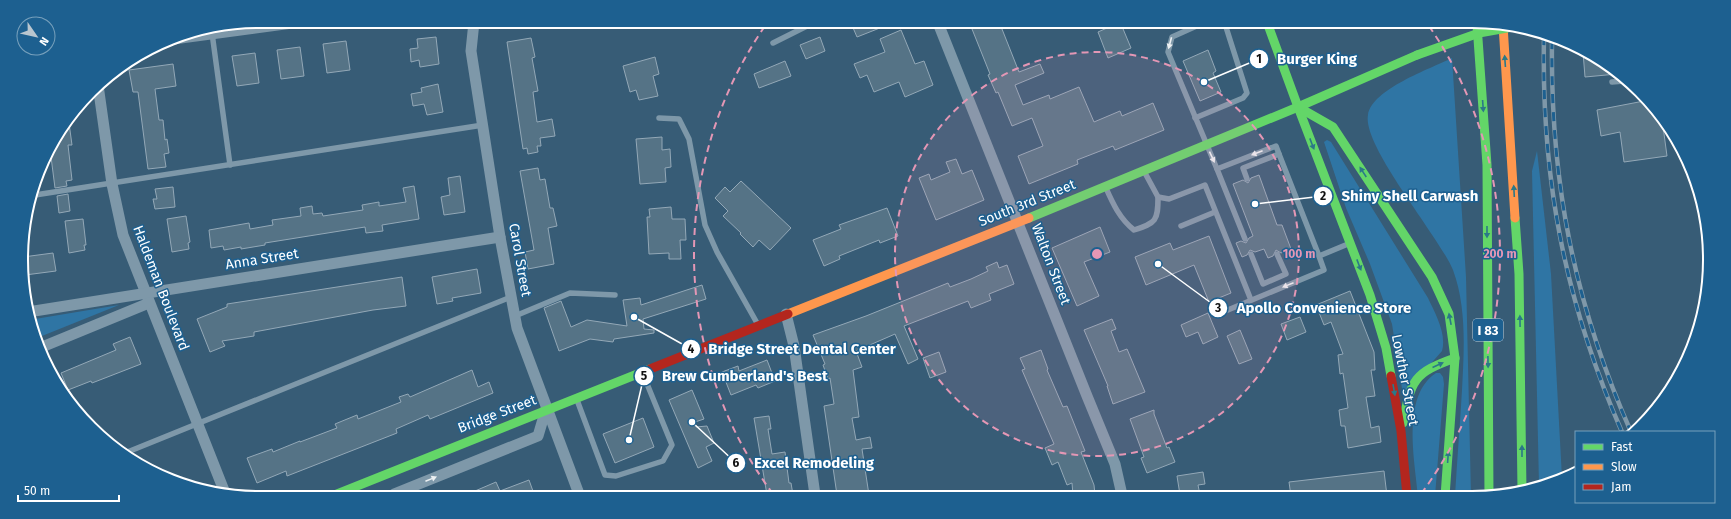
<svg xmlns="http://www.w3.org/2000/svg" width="1731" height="519" font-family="'Fira Sans',sans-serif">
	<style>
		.green { fill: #2f75a4 }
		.building { fill: #557386; stroke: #93a8b7 }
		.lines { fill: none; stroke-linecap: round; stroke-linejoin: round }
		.lane { stroke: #7e98a9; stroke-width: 5.5 }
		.street { stroke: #7e98a9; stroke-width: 11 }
		.fast { stroke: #63d668; stroke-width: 9 }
		.slow { stroke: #ff974d; stroke-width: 9 }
		.jam { stroke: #b3261e; stroke-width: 9 }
		.rail-casing { stroke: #7f98a9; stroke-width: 4.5 }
		.rail { stroke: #1d6090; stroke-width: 3; stroke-dasharray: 9; stroke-linecap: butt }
		.fast-bridge { stroke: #63d668; stroke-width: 9 }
		.oneway { fill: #ecf0f2 }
		.oneway2 { fill: #2b7888 }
		.ring { fill: none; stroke: #e497b5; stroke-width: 2; stroke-dasharray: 7 5 }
		.labels { text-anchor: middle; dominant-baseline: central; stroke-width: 3; stroke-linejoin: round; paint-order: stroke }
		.shield { fill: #1d6090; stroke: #bbcfde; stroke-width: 1 }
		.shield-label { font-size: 13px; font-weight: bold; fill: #fff }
		.street-label { font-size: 14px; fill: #fff; stroke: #1d6090 }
		.rim { fill: none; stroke: #fff; stroke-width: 2 }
		.centre { fill: #e497b5; stroke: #1d6090; stroke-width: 2 }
		.ring-label { font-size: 12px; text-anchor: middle; font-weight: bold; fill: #e497b5; stroke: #1d6090; stroke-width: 3; stroke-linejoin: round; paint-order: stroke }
		.leader { fill: none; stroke: #fff; stroke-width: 1.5 }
		.callout-dot { fill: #fff; stroke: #1d6090; stroke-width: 1.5 }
		.mark-label { font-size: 12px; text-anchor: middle; font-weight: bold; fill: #111 }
		.callout-label { font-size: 15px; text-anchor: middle; font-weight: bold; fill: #fff; stroke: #1d6090; stroke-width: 3; stroke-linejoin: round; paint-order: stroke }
	</style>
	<rect width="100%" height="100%" fill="#375c76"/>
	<g class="green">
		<path d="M1452 58 1466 277 1471 496H1455C1457 461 1460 425 1462 390 1464 351 1467 308 1453 270 1439 236 1362 146 1368 115 1372 89 1430 69 1452 58Z"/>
		<path d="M1327 140 1331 142 1428 298C1435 313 1447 334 1442 351L1403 395 1392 324 1370 264 1346 208 1324 142Z"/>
		<path d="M1537 151 1551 274 1562 478 1539 485 1532 171Z"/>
		<path d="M119 305 37 338 29 321V320Z"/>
		<path d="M1436 373H1440L1443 377 1444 384 1435 496H1418C1415 460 1401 396 1436 373Z"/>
	</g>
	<g class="building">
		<path d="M851 23H890V24L857 37Z"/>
		<path d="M970 24H1000L1019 72 1040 64 1044 73 1015 85 1023 105 1049 95 1050 99 1079 87 1094 122 1120 111 1122 116 1153 103 1164 130 1115 150 1113 146 1077 160 1078 164 1029 184 1018 156 1043 146 1032 118 1012 126 998 92 996 93 988 75 990 74Z"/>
		<path d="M1116 24H1121L1131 48 1108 58 1098 32Z"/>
		<path d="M901 30 915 64 924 61 933 85 905 97 899 82 874 92 867 75 860 78 854 64 885 52 880 39Z"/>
		<path d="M436 37 439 64 420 67 419 60 411 62 410 49 418 48 417 39Z"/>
		<path d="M820 37 825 51 806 59 800 45Z"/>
		<path d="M531 38 535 57 532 58 538 91 533 92 537 122 552 119 555 136 540 138 541 146H537L538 152 528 154 527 148 523 149 507 42Z"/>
		<path d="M346 41 350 70 327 73 323 44Z"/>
		<path d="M300 47 304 76 281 79 277 50Z"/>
		<path d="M1208 50 1216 71 1213 73 1221 92 1200 101 1183 61Z"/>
		<path d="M1583 52 1604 61 1617 74 1585 77Z"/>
		<path d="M255 53 259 83 237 86 232 56Z"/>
		<path d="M655 57 659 74 653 76 658 96 639 100 636 90 630 92 623 66Z"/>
		<path d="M785 61 791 76 759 88 754 74Z"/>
		<path d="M173 64 176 86 155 89 159 120H163L165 140 167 139 169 153 164 154 166 167 148 169 138 92H133L129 70Z"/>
		<path d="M438 84 443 112 427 115 424 104 413 106 411 94 422 92 421 88Z"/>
		<path d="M1644 101 1662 119 1667 156 1624 162 1620 132 1601 136 1597 110Z"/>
		<path d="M69 123 72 145H68L72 180 66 181 67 186 55 188 50 149Z"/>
		<path d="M662 137V150L670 149 671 167 665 168 666 182 640 184 636 139Z"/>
		<path d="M956 159 962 174 972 170 984 200 936 220 919 178 929 174 931 180 950 172 946 162Z"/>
		<path d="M538 168 540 180 545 179 550 208H553L557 226 548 228 554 264 528 269 525 252 534 250 520 171Z"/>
		<path d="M1259 175 1277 225H1282L1291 249 1281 253 1276 250 1273 256 1268 258 1264 249 1255 252 1250 250 1247 255 1242 257 1236 243 1241 241 1246 243 1249 238 1253 236 1233 184 1243 180 1248 183 1251 178Z"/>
		<path d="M460 176 465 212 444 215 441 197 450 195 448 178Z"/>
		<path d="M741 181 791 228 770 250 759 240 753 247 740 234 741 233 723 216 728 211 715 198 725 187 730 192Z"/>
		<path d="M414 186 419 219 382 225 383 231 366 233 365 227 265 243V245L241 249V247L224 250 223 246 211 248 209 230 249 223 250 229 273 225 272 220 301 216 300 208 312 206 313 214 322 213 323 216 363 210 362 205 379 202V206L406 202 403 188Z"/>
		<path d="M173 187 175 207 155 209 153 199H157L155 189Z"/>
		<path d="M68 194 70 211 59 213 57 196Z"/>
		<path d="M671 207 672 219H685L686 240H680L681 259H669V253L649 254 647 217H650L649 209Z"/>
		<path d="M887 208 898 236 880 243 879 240 839 256 840 259 824 266 813 240 841 229 839 225Z"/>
		<path d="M186 216 190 242 188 243 189 249 172 252 167 219Z"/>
		<path d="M83 219 86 245H84L85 250 69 253 65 221Z"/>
		<path d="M1100 227 1110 252 1084 262 1099 296 1077 306 1052 248Z"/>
		<path d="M1209 236 1231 293 1209 302 1194 265 1146 285 1135 257 1170 243 1173 250Z"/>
		<path d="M53 253 56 271 25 275 23 257Z"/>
		<path d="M997 262 999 268 1007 265 1014 284 989 294 991 300 971 308 968 301 904 326 918 359 908 364 895 334 856 351 862 367 853 370 859 417 852 418 856 440 870 437 872 448 862 449 869 495H837L824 406 834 404 830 378 828 379 823 365 825 364 813 335 866 316 948 283 950 287 971 279 988 271 986 267Z"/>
		<path d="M477 269 481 293 452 298 453 301 437 304 432 277Z"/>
		<path d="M402 277 406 306 373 310 254 332V336L222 341 225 346 210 352 197 319 227 307V304Z"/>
		<path d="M702 285 706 299 643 319 644 329 654 330V333L614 339 613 342 590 339 559 351 544 308 561 301 571 327 587 320 627 326 623 300 640 298 641 305Z"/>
		<path d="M1350 291 1374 352 1375 370H1371L1375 396 1366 397 1371 428 1379 426 1381 442 1348 448 1345 426H1341L1339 410 1348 408 1343 373 1340 374 1338 355 1343 354 1331 322 1324 325 1316 305Z"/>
		<path d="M1208 313 1218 337 1203 344 1198 332 1186 337 1181 325Z"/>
		<path d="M1300 317 1306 332 1287 340 1281 324Z"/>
		<path d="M1112 319 1116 329 1111 331 1119 352 1127 349 1145 392 1113 404 1107 386H1108L1084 330Z"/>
		<path d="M1240 330 1252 359 1239 364 1227 336Z"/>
		<path d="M130 337 141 364 92 383 91 381 68 390 61 373 116 350 113 344Z"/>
		<path d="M1041 350 1048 369 1047 370 1063 407 1067 406 1085 451 1081 452 1094 485 1095 495H1073L1072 483 1067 485 1058 462 1052 465 1045 448 1054 444 1022 370 1025 369 1020 358Z"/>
		<path d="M939 352 946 372 930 378 923 358Z"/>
		<path d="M767 360 775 381 758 388 756 385 731 395 722 372 738 366 739 371Z"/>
		<path d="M472 370 478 387 489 382 493 393 430 419 428 415 396 429 397 433 287 476 286 471 257 483 247 458 272 449 273 452 300 441V442L337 428 335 424 357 415 358 419 401 402 399 397 408 394 410 397Z"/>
		<path d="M692 390 704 419 695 422 696 427 707 426 714 443 706 447 712 461 698 468 669 400Z"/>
		<path d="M1154 410V414L1167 448 1169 447 1175 462 1147 473 1141 458 1144 457 1130 419Z"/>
		<path d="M769 416 771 429H768L772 454 785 452 789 483H791L793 495H767L754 418Z"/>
		<path d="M643 418 654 447 615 463 603 434Z"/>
		<path d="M1384 471 1387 496H1291L1289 482Z"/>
		<path d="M1203 472 1205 484 1198 485 1200 495H1180L1177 476Z"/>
		<path d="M529 480 534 494H468L496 482 500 491Z"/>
	</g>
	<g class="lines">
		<g class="lane">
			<path d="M1201 24 1172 37 1168 52 1217 169"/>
			<path d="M212 33 230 165"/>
			<path d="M773 43 813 23"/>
			<path d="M1612 82 1624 81"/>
			<path d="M659 118 679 119 689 139 705 225 717 252 757 323"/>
			<path d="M1195 118 1243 98 1247 93 1225 24"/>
			<path d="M1279 154 1319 256"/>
			<path d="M1145 173 1158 197 1169 199 1205 185 1251 300"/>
			<path d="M1106 188C1113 204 1120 219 1134 230 1156 223 1158 221 1158 197"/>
			<path d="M35 195 483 125"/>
			<path d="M1181 226 1215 212"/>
			<path d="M1245 239 1217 169 1276 146 1279 154 1243 168 1247 179"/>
			<path d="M1251 254 1263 284 1286 274 1277 254"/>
			<path d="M1223 312 1324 270 1319 256 1348 244"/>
			<path d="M515 316 570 293 615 295"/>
			<path d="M577 400 605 475 616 476 663 461 672 445 643 374"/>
			<path d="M125 453 511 297"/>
		</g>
		<g class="street">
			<path d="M474 22 471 51 500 237 517 328 579 494"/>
			<path d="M938 23 1087 396 1115 464 1122 495"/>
			<path d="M166 40 307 21"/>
			<path d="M98 85 112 184 123 235 225 493"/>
			<path d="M28 312 500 237"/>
			<path d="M786 314 794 346 815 495"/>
			<path d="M42 347 149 303"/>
			<path d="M394 494 538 436 546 409"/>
		</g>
		<g class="fast">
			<path d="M1268 25 1298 107"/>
			<path d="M1477 25 1487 165 1489 496"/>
			<path d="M1298 107 1370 295 1386 348 1391 376"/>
			<path d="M1298 107 1333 127 1432 277 1449 314 1455 358C1414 373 1411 379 1403 423"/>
			<path d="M1029 218 1298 107 1417 55"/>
			<path d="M1515 218 1519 274 1522 490"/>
			<path d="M337 494 650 369"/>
			<path d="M1445 496 1455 358"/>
		</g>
		<g class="slow">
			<path d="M1503 25 1515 218"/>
			<path d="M788 314 1029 218"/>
		</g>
		<g class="jam">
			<path d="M650 369 788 314"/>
			<path d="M1391 376 1401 431 1407 496"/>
		</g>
		<defs>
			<g id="rail">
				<path d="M1544 36C1541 179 1565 302 1622 432"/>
				<path d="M1552 40C1550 181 1574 303 1631 432"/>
			</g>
		</defs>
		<use href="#rail" class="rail-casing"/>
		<use href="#rail" class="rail"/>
		<path class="fast-bridge" d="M1417 55 1479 33 1518 26"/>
	</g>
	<defs><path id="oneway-solid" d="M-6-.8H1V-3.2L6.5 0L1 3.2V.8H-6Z"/></defs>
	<g class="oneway">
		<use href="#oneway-solid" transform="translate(1170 43) rotate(105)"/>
		<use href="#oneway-solid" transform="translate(1257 153) rotate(159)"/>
		<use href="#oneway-solid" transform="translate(1212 157) rotate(65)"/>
		<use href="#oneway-solid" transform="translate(1288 285) rotate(158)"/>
		<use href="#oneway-solid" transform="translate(431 479) rotate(-22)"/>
	</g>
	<g class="oneway2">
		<use href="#oneway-solid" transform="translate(1505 61) rotate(-94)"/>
		<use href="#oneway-solid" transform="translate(1483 106) rotate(86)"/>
		<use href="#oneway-solid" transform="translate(1312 144) rotate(69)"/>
		<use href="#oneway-solid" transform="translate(1363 172) rotate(-123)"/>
		<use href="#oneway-solid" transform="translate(1514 191) rotate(-93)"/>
		<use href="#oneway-solid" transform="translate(1487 232) rotate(90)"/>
		<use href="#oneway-solid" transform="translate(1359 265) rotate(69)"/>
		<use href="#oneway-solid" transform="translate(1450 319) rotate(-101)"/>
		<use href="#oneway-solid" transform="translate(1520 321) rotate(-91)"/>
		<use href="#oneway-solid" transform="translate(1488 362) rotate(89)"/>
		<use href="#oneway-solid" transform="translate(1438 365) rotate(-24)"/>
		<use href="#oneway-solid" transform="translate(1394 390) rotate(80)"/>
		<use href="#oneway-solid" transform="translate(1522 451) rotate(-90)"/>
		<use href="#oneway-solid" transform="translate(1448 457) rotate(-86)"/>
	</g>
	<circle cx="1097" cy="254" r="202" fill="#e497b5" fill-opacity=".12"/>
	<g class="ring">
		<circle cx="1097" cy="254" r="202"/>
		<path d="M773 494A403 403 0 0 1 767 23M1429 26A403 403 0 0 1 1421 494"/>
	</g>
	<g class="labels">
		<rect class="shield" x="1473" y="319" width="30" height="22" rx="3"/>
		<g class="shield-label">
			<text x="1488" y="330">I 83</text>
		</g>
		<g class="street-label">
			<text transform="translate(1027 203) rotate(-22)">South 3rd Street</text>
			<text transform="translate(262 259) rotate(-9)">Anna Street</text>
			<text transform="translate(520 260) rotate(80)">Carol Street</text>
			<text transform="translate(1051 264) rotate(69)">Walton Street</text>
			<text transform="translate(161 288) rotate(69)">Haldeman Boulevard</text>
			<text transform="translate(1405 380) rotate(79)">Lowther Street</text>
			<text transform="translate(497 414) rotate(-21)">Bridge Street</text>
		</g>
	</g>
	<path d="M0 0H1731V519H0ZM259 28H1472A231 231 0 0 1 1703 259V260A231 231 0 0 1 1472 491H259A231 231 0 0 1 28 260V259A231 231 0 0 1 259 28Z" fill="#1d6090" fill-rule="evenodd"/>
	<path class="rim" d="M259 28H1472A231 231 0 0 1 1703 259V260A231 231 0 0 1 1472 491H259A231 231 0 0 1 28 260V259A231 231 0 0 1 259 28Z"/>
	<circle cx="1097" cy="254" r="6" class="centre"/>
	<g class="ring-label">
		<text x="1299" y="258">100 m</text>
		<text x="1500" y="258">200 m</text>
	</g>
	<path class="leader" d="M1204 82L1259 59M1255 204L1323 196M1158 264L1218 308M634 317L691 349M629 440L644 376M692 422L736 463"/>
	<g class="callout-dot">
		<circle cx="1204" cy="82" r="4"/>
		<circle cx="1255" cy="204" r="4"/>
		<circle cx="1158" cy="264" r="4"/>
		<circle cx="634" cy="317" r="4"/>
		<circle cx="629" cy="440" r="4"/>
		<circle cx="692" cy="422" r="4"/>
		<circle cx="1259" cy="59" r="10"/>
		<circle cx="1323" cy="196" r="10"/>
		<circle cx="1218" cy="308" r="10"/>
		<circle cx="691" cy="349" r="10"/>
		<circle cx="644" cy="376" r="10"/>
		<circle cx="736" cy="463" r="10"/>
	</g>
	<g class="mark-label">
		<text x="1259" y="63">1</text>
		<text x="1323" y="200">2</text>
		<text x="1218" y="312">3</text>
		<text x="691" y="353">4</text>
		<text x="644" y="380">5</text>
		<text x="736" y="467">6</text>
	</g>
	<g class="callout-label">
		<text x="1317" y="64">Burger King</text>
		<text x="1410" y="201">Shiny Shell Carwash</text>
		<text x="1324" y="313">Apollo Convenience Store</text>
		<text x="802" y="354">Bridge Street Dental Center</text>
		<text x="745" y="381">Brew Cumberland's Best</text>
		<text x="814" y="468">Excel Remodeling</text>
	</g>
	<rect x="1575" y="431" width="140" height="72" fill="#1d6090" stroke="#77a0bc"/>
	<rect x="1583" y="444" width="20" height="6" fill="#63d668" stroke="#77a0bc"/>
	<text x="1611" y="451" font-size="12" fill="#ffffff">Fast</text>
	<rect x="1583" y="464" width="20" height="6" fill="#ff974d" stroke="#77a0bc"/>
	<text x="1611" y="471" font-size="12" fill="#ffffff">Slow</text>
	<rect x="1583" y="484" width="20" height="6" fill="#b3261e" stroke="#77a0bc"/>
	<text x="1611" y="491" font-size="12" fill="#ffffff">Jam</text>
	<g transform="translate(36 36) rotate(124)"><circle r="19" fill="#1d6090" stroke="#77a0bc"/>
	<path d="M0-3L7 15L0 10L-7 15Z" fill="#b9c6cf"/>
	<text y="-6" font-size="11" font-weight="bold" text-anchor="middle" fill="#ffffff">N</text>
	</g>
	<path d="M18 495v6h101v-6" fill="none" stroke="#ffffff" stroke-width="2"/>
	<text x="24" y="495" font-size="12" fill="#ffffff" stroke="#1d6090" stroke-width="3" paint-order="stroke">50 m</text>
</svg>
